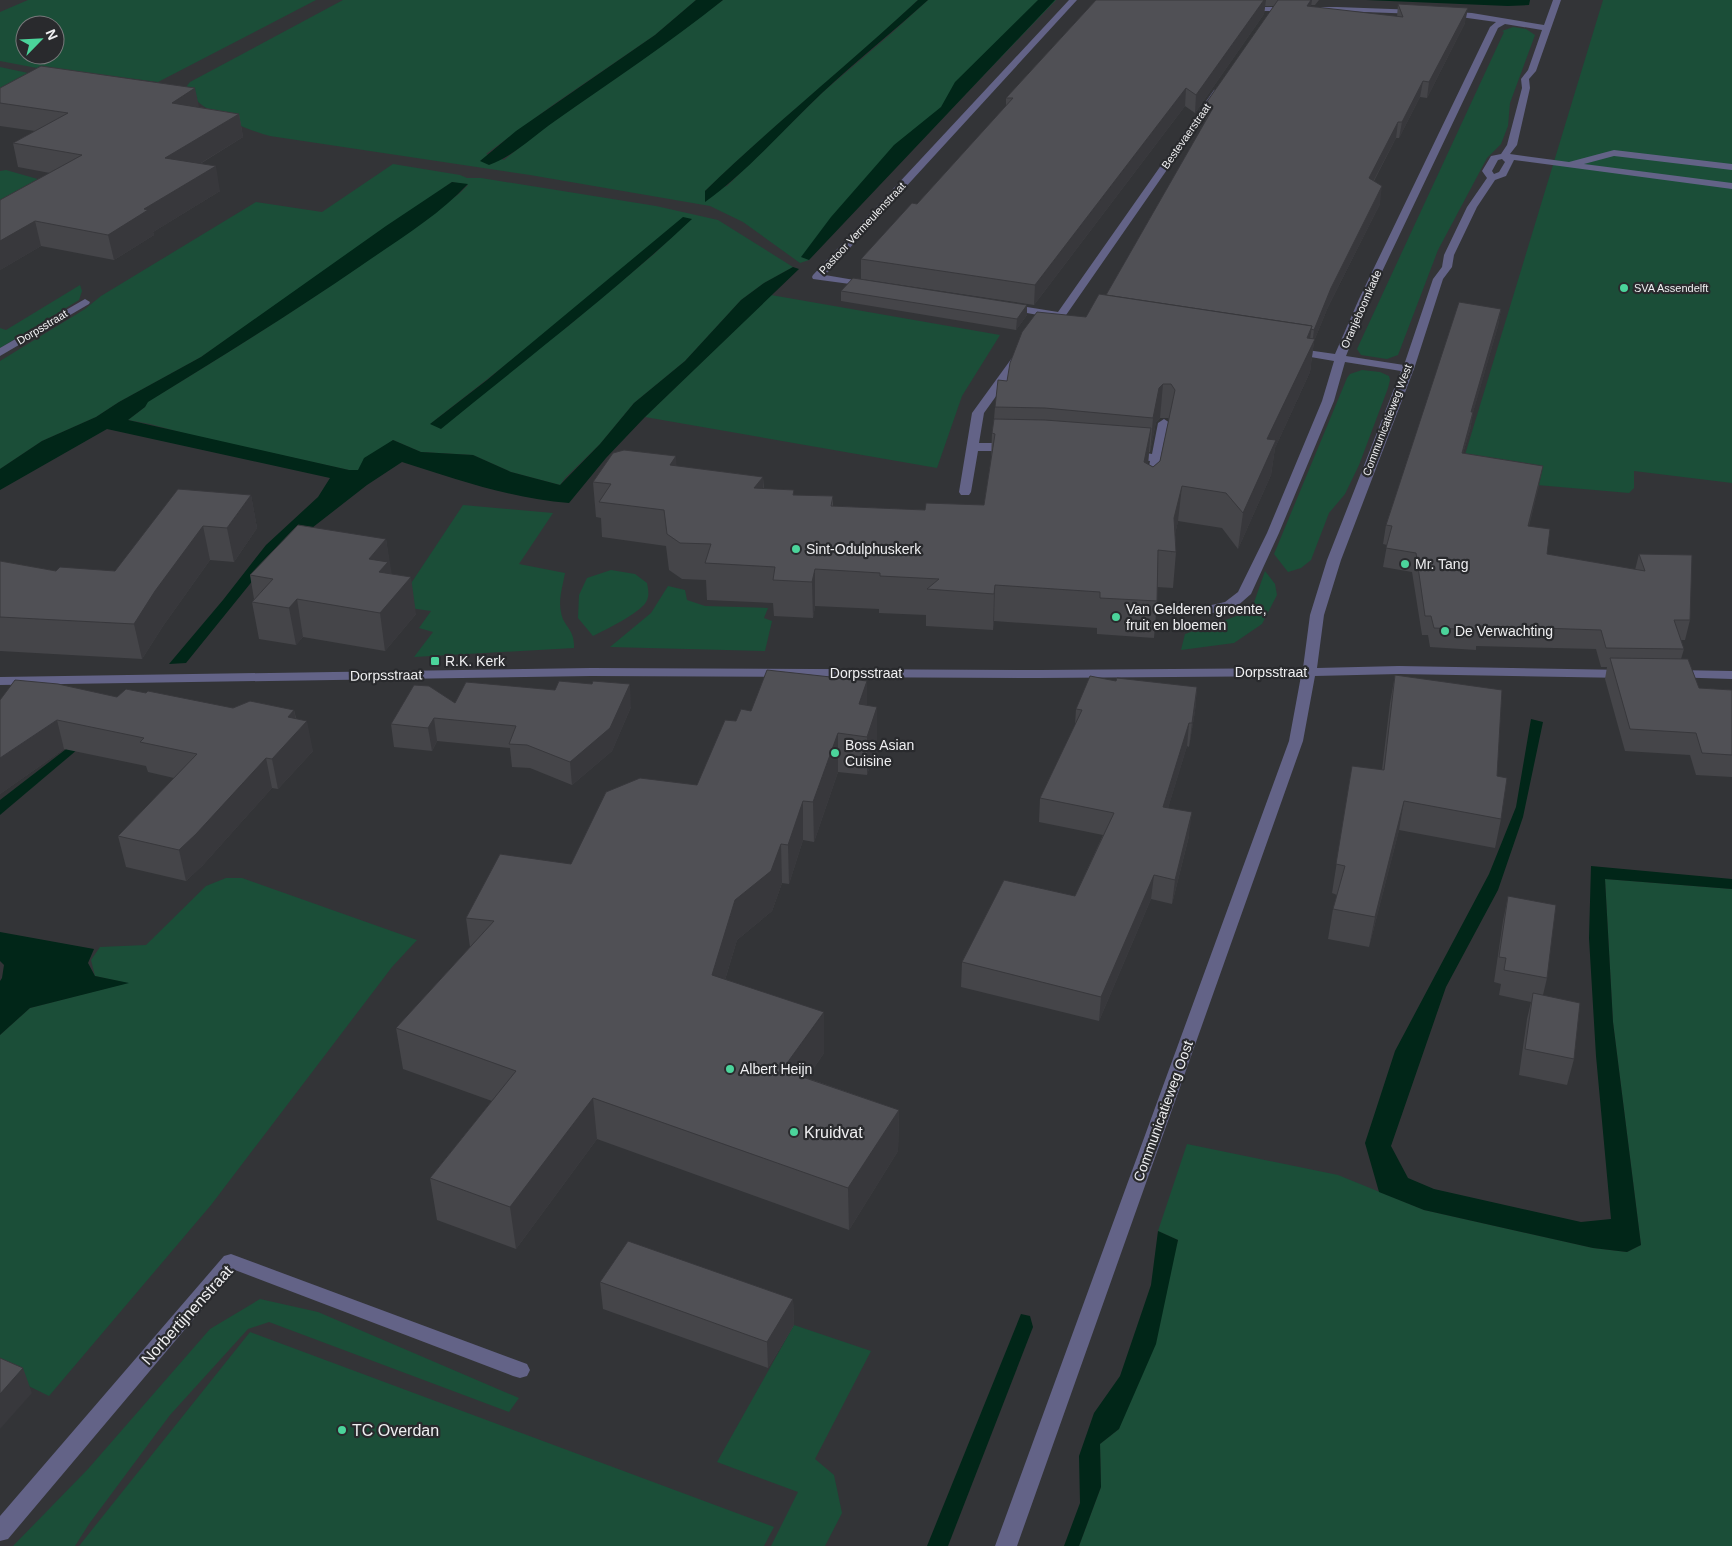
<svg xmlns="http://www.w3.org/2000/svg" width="1732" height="1546" font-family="Arial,sans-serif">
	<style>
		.green { fill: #1b4e38; fill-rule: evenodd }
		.water { fill: #012618 }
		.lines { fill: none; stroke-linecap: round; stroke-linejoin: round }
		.minor { fill: #636387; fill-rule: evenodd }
		.wall { fill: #454549; fill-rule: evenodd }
		.shaded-wall { fill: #38383c }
		.building { fill: #505055; stroke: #38383c }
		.poi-dot { fill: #4bd49b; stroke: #292a2d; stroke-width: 2 }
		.labels { text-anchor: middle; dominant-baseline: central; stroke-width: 4.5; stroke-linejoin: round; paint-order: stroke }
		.far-street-label { font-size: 11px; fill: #efeff1; stroke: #292a2d }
		.far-poi-label { font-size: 11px; fill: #efeff1; stroke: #292a2d; text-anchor: start }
		.poi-label { font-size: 14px; fill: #efeff1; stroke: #292a2d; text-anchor: start }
		.street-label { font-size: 14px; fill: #efeff1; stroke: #292a2d }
		.near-poi-label { font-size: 16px; fill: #efeff1; stroke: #292a2d; text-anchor: start }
		.near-street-label { font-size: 16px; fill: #efeff1; stroke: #292a2d }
	</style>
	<rect width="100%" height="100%" fill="#333437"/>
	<g class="green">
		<path d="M28 0H316L158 82 95 74 79 76 0 61V12ZM25 25H55V55H25Z"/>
		<path d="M343 0H696L655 35 557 102 486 154 504 160 544 128 632 67 723 0H918C848 66 773 125 705 191L727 186 823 92 893 32 928 0H1056L823 242 809 260 800 263 743 222 710 206 530 175 270 136C249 131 193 108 186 87L190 82Z"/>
		<path d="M1603 0H1732V483L1634 471V488L1629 493 1537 485 1461 468Z"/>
		<path d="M1513 27 1526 29 1535 35 1510 103 1508 126 1501 144 1487 158 1438 250 1398 355 1387 359 1361 355 1357 349 1504 32 1502 31Z"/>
		<path d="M0 67 56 79 0 109Z"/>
		<path d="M393 164 460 175 467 178H481L656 206 718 220 793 267 764 283 741 300 685 361 634 403 600 444 565 478 560 485 511 472 473 455 421 452 393 440 358 470H349L202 438 150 424 128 420 145 407 147 402C255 337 360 270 460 193L468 185 452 182 201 357 119 402 96 417 42 441 0 469V361L85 309 101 296 256 202 322 212ZM691 219 654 254 567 327 430 424Z"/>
		<path d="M6 170 62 186 0 224V171Z"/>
		<path d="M80 285 82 291 79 300 0 348V328L6 330Z"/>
		<path d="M771 295 1000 335 962 396 937 468 645 417Z"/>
		<path d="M1362 370 1380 372 1389 376 1390 380 1388 388 1359 465 1345 494 1329 513 1311 560 1301 568 1288 572 1274 554 1347 378 1350 374Z"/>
		<path d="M463 505 553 513 519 564 565 573C563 585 558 600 561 612 563 627 575 628 574 648L414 657 433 632 419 628 431 611 396 606Z"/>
		<path d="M611 570 635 574 647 583C648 589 650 596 646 602 640 613 605 630 593 636L578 618 579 595 587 578Z"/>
		<path d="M1265 571 1275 584 1277 595 1262 624 1234 643 1181 650 1185 634 1251 611Z"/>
		<path d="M668 586 685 590 687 600 705 606 768 608 764 618 772 621 765 651 610 647 651 613Z"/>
		<path d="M226 878H242L417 940 392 967 211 1205 49 1396 0 1372V1035L30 1008 127 983 95 976 91 960 100 947 146 945 206 886Z"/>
		<path d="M1605 879 1732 889V1546H1079L1101 1487 1100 1444 1119 1429 1178 1240 1158 1231 1187 1144 1338 1175 1424 1210 1593 1248 1627 1252 1641 1245 1613 1022Z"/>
		<path d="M260 1299 318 1312 519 1398 509 1412 269 1322 248 1329 170 1415 89 1524 75 1546H13L88 1469 210 1329Z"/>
		<path d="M794 1325 871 1351 815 1459 834 1475 842 1513 825 1546H771L798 1492 717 1462Z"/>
		<path d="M250 1332 774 1527 764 1546H79Z"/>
	</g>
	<g class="water">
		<path d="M696 0H723C669 43 612 81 555 121 533 136 514 156 489 165L480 161 516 131 655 35Z"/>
		<path d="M918 0H928C893 32 856 61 822 93 783 130 748 171 705 202V191C773 125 848 65 918 0Z"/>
		<path d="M1038 0H1055L809 260 801 257 831 217 894 145 941 107 955 82Z"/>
		<path d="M1366 0H1530L1529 5 1508 6Z"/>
		<path d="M452 182 468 184C438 216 398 240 362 265 292 313 220 358 148 402L145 407 128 420 349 470H358L364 458 393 440 421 452 473 455 511 472 560 485 600 444 634 403 685 361 741 300 764 283 793 267 799 269 645 417 606 458 569 503C512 499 456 479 402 462L367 485 267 563 186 663 169 664 223 600 266 545 318 497 330 478 107 429 0 490V469L42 441 96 417 119 402 201 357 386 226Z"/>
		<path d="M683 217 692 219C612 294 525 360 441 429L430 424 487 380Z"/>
		<path d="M109 716 97 733 0 815V800Z"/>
		<path d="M1531 719 1543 722 1523 817 1498 890 1446 987 1391 1146 1408 1178 1434 1189 1581 1222 1611 1219 1596 1056 1589 938 1591 866 1732 879V889L1605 879 1613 1022 1641 1245 1627 1252 1593 1248 1424 1210 1379 1192 1365 1143 1395 1051 1489 874 1516 807Z"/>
		<path d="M0 932 94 949 88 963 95 976 129 983 30 1008 0 1035V981L2 978 4 965 0 961Z"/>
		<path d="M1158 1231 1178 1240 1156 1344 1119 1429 1100 1444 1101 1487 1079 1546H1064L1080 1503 1079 1456 1094 1413 1120 1376 1151 1285Z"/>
		<path d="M1021 1314 1030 1316 1033 1327 948 1546H927Z"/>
	</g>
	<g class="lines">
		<g class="minor">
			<path d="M1069 0H1077L825 275 872 283 873 285 872 287 813 279 812 277 813 275Z"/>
			<path d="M1553 0H1561L1536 71 1529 79 1530 88 1517 145 1510 154 1569 162 1614 150 1732 164V170L1614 156 1584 164 1732 183V189L1514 160 1506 176 1495 180 1477 207 1454 255 1452 267 1443 279 1414 369 1341 560 1324 615 1317 668 1399 666 1626 670 1631 671 1633 674 1631 677 1626 678 1399 674 1315 676 1303 741 1017 1546H995L1289 741 1301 676 1040 678 591 676 0 685V677L591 668 1040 670 1303 668 1310 615 1327 560 1401 371 1345 362 1334 401 1279 533 1251 594 1235 608 1203 615 1198 614 1196 611 1198 608 1225 602 1238 592 1267 533 1322 401 1334 361 1293 354 1287 351 1293 348 1335 354 1359 299 1490 27 1496 22 1446 15 1442 13 1443 11 1472 13 1544 25ZM1505 24 1542 30 1528 70 1521 79 1522 88 1507 145 1501 154 1491 156 1482 171 1487 178 1467 207 1444 255 1442 267 1433 279 1404 365 1346 356 1369 299 1498 28ZM1502 159 1505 162 1499 172 1494 174 1492 171 1498 160Z"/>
			<path d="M1243 7H1337L1418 10 1422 12 1418 14 1337 11H1243Z"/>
			<path d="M1217 89 1221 92 1064 318 1060 319 1005 309 1004 307 1005 305 1009 304 1058 312 1214 90Z"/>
			<path d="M85 299 90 302 89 304 0 356V348Z"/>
			<path d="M1021 350 1027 353 984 413 979 443H1011L1017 447 1011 451H978L971 492 969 495H961L959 492 972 413 1017 351Z"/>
			<path d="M1164 419 1170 423 1158 483 1152 487 1146 483 1150 461 1128 458 1122 454 1128 450 1152 454 1158 423Z"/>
			<path d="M1674 670 1732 671V679L1669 677 1667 674 1669 671Z"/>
			<path d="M231 1254 527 1364 530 1370 527 1376 520 1378 513 1376 235 1270 8 1539 0 1541V1516L224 1256Z"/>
		</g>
	</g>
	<g class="wall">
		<path d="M1096 0H1319L1315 5H1311V7L1397 17 1398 4 1465 23 1427 98 1420 97 1399 138H1396L1374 181 1380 204 1328 307 1314 341 1310 372 1275 448 1271 475 1238 549 1222 528 1178 521 1175 534 1176 552 1173 588 1157 587V601L1154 638 1097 634V628L994 621 993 630 926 626V615L879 613V609L815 606 813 618 774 616 773 603 707 600 706 580 682 579 669 570 666 546 602 537 601 518 596 517 593 482 676 466 763 477 764 488 795 495 833 496V506L925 510 984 505 991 459 992 433 994 419 995 407 1007 381 1086 317 1106 295 1206 120 1204 119 1206 103 1274 6H1265L1264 14 1195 113 1185 106 1034 305 861 279V259L917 204 1006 106V98ZM1160 418H1168L1169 419 1160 461 1153 467 1148 464 1149 452H1150L1156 422Z"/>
		<path d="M0 88 199 107 239 114 243 137 200 164 220 191 153 232 154 235 114 260 41 246 0 270 50 173 18 167 13 143 35 131 0 126Z"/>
		<path d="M841 291 1027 305V315L1016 330 841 301Z"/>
		<path d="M1501 309 1498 326 1473 412 1470 430 1463 453 1539 485 1529 526 1547 554 1635 570 1639 554 1690 620 1685 640H1681L1684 649 1681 659 1699 688 1732 690V777L1696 775 1690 755 1625 751 1605 679 1607 667H1601L1596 649 1476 646V650L1430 647 1428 635H1422L1412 572 1383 567 1387 545 1383 544 1386 525Z"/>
		<path d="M251 495 257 528 234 562 210 560 163 626 142 659 0 651V561L56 571H115Z"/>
		<path d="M386 539 391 574 416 614 385 651 303 637 296 645 259 639 252 602 254 599 250 575Z"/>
		<path d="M1395 675 1497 776 1501 819 1495 848 1399 830 1369 947 1328 939 1333 909 1337 895 1332 893 1352 766 1382 770 1390 703Z"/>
		<path d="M1116 681 1197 687 1195 711 1189 747 1187 746 1168 808 1189 836 1172 904 1151 899 1099 1021 961 987 962 962 1075 896 1103 835 1039 822 1040 798 1075 725 1076 709Z"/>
		<path d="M117 697 233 708 294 710 296 718 313 751 278 789 272 788 203 865 186 881 126 867 118 836 174 778 148 772 146 766 64 749 0 794V700Z"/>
		<path d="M455 703 631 707 612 751 572 785 530 768 512 767 510 748 437 741 432 751 394 747 391 724Z"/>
		<path d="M867 706 877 745 867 775 838 772 814 842 803 840 789 884 782 883 772 911 737 940 725 980 824 1053 807 1078 899 1110 898 1151 849 1230 597 1139 516 1249 437 1220 430 1178 492 1101 403 1069 396 1028 470 947 466 918 571 864 697 785 736 721 751 711Z"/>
		<path d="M1508 896 1547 978 1543 995 1574 1059 1567 1085 1519 1075 1527 1019 1531 1002 1499 995 1501 984 1494 982 1503 921Z"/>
		<path d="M600 1282 793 1299 794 1325 768 1368 603 1309Z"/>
	</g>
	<g class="shaded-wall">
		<path d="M1264 0H1266L1264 14 1195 113 1196 95Z"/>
		<path d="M1311 0H1312L1310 13 1307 6Z"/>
		<path d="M1468 8 1465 23 1427 98 1429 82Z"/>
		<path d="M1423 81 1420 97 1399 138 1402 122Z"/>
		<path d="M195 88 200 111 172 103Z"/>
		<path d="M1186 88 1185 106 1034 305 1035 285Z"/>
		<path d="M239 114 243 137 170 182 165 158Z"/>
		<path d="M1398 122 1396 138 1366 195 1369 178Z"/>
		<path d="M216 166 220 191 153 232 154 235 114 260 108 235 144 209Z"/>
		<path d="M1382 186 1380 204 1328 307 1314 341 1310 372 1275 448 1271 475 1238 549 1243 513 1267 439 1312 326 1308 352 1312 345 1314 330 1331 288Z"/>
		<path d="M35 221 41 246 0 270V241Z"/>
		<path d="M1027 305V315L1016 330 1017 319Z"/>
		<path d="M1501 309 1498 326 1468 430 1471 412Z"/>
		<path d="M1163 384 1160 418 1156 422 1150 452 1153 418 1159 388Z"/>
		<path d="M1473 412 1470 430 1458 471 1462 453Z"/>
		<path d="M1151 428 1148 463 1141 497 1144 462Z"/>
		<path d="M676 456 678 491 670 465Z"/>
		<path d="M1543 466 1539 485 1524 544 1528 526Z"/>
		<path d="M763 477 764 512 754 488Z"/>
		<path d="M1182 486 1178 521 1171 554 1174 518Z"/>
		<path d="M251 495 257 528 234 562 227 528Z"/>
		<path d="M203 526 210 560 163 626 142 659 134 624 155 591Z"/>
		<path d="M386 539 392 575 411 577 416 614 385 651 380 613 369 559Z"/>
		<path d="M815 569V606L813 618 812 582Z"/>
		<path d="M995 585 994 621 993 630 994 594Z"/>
		<path d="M297 599 303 637 296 645 289 608Z"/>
		<path d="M867 681V719L859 704Z"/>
		<path d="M630 684 631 707 612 751 572 785 570 762Z"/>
		<path d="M1197 687 1195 711 1189 747 1192 723Z"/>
		<path d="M877 707V745L867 775V737Z"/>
		<path d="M294 710 298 731 307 721 313 751 278 789 272 759 288 717Z"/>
		<path d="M434 718 437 741 432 751 428 728Z"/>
		<path d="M57 720 64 749 0 794V758Z"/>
		<path d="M1189 723 1187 746 1161 831 1163 807Z"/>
		<path d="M838 733V772L814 842 813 802Z"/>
		<path d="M266 758 272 788 203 865 186 881 179 850Z"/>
		<path d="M803 801V840L789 884 788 845Z"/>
		<path d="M1404 801 1399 830 1369 947 1375 917Z"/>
		<path d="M1192 812 1189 836 1172 904 1175 880Z"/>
		<path d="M781 844 782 883 772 911 737 940 714 1016 712 975 735 900Z"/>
		<path d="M1154 875 1151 899 1099 1021 1101 997Z"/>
		<path d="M824 1012V1053L784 1111 782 1070Z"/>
		<path d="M593 1098 597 1139 516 1249 510 1207Z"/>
		<path d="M899 1110 898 1151 849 1230 848 1188Z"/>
		<path d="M793 1299 794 1325 768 1368 767 1342Z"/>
		<path d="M23 1368 32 1393 0 1429V1394Z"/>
	</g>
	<g class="building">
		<path d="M1096 0H1264L1196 95 1186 88 1035 285 861 259 912 203 917 204 1013 98H1006Z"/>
		<path d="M1278 0H1311L1307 6 1403 17 1398 4 1468 8 1429 82 1423 81 1402 122H1398L1369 178 1382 186 1331 288 1314 330 1311 329 1312 326 1106 295 1213 108 1206 103Z"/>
		<path d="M41 66 195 88 172 103 239 114 165 158 216 166 144 209 148 210 108 235 35 221 0 241V200L82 155 13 143 68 113 0 103V88Z"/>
		<path d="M853 278 1027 305 1017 319 841 291Z"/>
		<path d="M1099 294 1312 326 1307 338 1315 339 1267 439 1276 440 1243 513 1226 493 1182 486 1174 518 1176 552 1158 550 1157 601 1100 598V592L995 585 994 594 927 589 939 579 880 576V573L815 569 812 582 773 580 775 567 705 563 711 544 680 543 667 534 664 510 599 502 611 484 593 482 613 453 624 450 676 456 670 465 763 477 754 488 794 490 793 495 833 496 831 506 925 510 926 503 984 505 995 434 992 433 994 419 1045 420 1151 428 1144 462 1153 467 1160 461 1175 390 1171 384H1163L1159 388 1153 418 1045 408 995 407 998 380 1007 381 1010 363 1022 332 1037 312 1086 317Z"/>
		<path d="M1459 302 1501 309 1471 412H1473L1462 453 1543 466 1528 526 1550 529 1547 554 1645 571 1639 554 1692 555 1690 620H1674L1684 649 1606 648 1601 630 1479 626V630L1434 628 1431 616H1425L1416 553 1386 548 1392 526 1386 525Z"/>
		<path d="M178 489 251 495 227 528 203 526 155 591 134 624 0 617V561L56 571 60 567 115 571Z"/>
		<path d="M298 525 386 539 369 559 388 562 379 572 411 577 380 613 297 599 289 608 252 602 273 579 250 575Z"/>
		<path d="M1610 658 1688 659 1699 688 1732 690V755L1702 753 1696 733 1630 729Z"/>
		<path d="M767 670 867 681 859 704 877 707 867 737 838 733 813 802 803 801 788 845 781 844 771 871 735 900 712 975 824 1012 782 1070 899 1110 848 1188 593 1098 510 1207 430 1178 516 1071 396 1028 494 921 466 918 500 854 571 864 606 792 640 778 697 785 725 720 736 721 741 709 751 711Z"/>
		<path d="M1395 675 1502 690 1497 776 1507 778 1501 819 1404 801 1375 917 1333 909 1345 866 1336 864 1352 766 1384 770Z"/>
		<path d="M1090 676 1116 681 1117 678 1197 687 1192 723H1189L1163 807 1192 812 1175 880 1154 875 1101 997 962 962 1004 880 1075 896 1114 813 1040 798 1082 710 1076 709Z"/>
		<path d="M15 680 58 684 117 697 126 689 146 693 148 691 233 708 250 701 294 710 288 717 307 721 272 759 266 758 196 834 179 850 118 836 197 754 140 742 144 738 57 720 0 758V700Z"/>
		<path d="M559 681 592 684 593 681 630 684 610 728 570 762 527 745 509 744 516 726 434 718 428 728 391 724 414 685 429 686 455 703 466 682 555 690Z"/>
		<path d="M1508 896 1556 905 1547 978 1504 970 1506 958 1499 957Z"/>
		<path d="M1533 993 1580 1003 1574 1059 1525 1049Z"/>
		<path d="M628 1241 793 1299 767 1342 600 1282Z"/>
		<path d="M0 1358 23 1368 0 1394Z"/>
	</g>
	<g class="poi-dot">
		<circle cx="1624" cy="288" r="5"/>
		<circle cx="796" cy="549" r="5"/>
		<circle cx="1405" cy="564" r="5"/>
		<circle cx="1116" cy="617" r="5"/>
		<circle cx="1445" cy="631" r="5"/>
		<rect x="430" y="656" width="10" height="10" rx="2.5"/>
		<circle cx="835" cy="753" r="5"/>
		<circle cx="730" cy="1069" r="5"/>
		<circle cx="794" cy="1132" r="5"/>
		<circle cx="342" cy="1430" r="5"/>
	</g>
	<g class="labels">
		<g class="far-street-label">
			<text transform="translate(1186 136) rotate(-55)">Bestevaerstraat</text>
			<text transform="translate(862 228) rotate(-47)">Pastoor Vermeulenstraat</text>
			<text transform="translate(1361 309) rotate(-66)">Oranjeboomkade</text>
			<text transform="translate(42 327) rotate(-31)">Dorpsstraat</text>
			<text transform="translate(1387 420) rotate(-69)">Communicatieweg West</text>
		</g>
		<g class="far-poi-label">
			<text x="1634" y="288">SVA Assendelft</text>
		</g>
		<g class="poi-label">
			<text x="806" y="549">Sint-Odulphuskerk</text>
			<text x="1415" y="564">Mr. Tang</text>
			<text x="1126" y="609">Van Gelderen groente,<tspan x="1126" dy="16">fruit en bloemen</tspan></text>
			<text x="1455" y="631">De Verwachting</text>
			<text x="445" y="661">R.K. Kerk</text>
			<text x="845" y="745">Boss Asian<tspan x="845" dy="16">Cuisine</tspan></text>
			<text x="740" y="1069">Albert Heijn</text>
		</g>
		<g class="street-label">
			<text x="1271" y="672">Dorpsstraat</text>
			<text x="866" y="673">Dorpsstraat</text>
			<text transform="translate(386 675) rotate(-1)">Dorpsstraat</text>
			<text transform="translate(1163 1111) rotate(-70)">Communicatieweg Oost</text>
		</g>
		<g class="near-poi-label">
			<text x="804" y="1132">Kruidvat</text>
			<text x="352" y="1430">TC Overdan</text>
		</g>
		<g class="near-street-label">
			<text transform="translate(187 1315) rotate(-48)">Norbertijnenstraat</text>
		</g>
	</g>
	<g transform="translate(40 40) rotate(66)"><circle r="24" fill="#292a2d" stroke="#78797b"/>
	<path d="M0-4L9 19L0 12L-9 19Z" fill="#4bd49b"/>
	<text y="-8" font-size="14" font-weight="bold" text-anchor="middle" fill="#efeff1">N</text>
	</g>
</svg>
